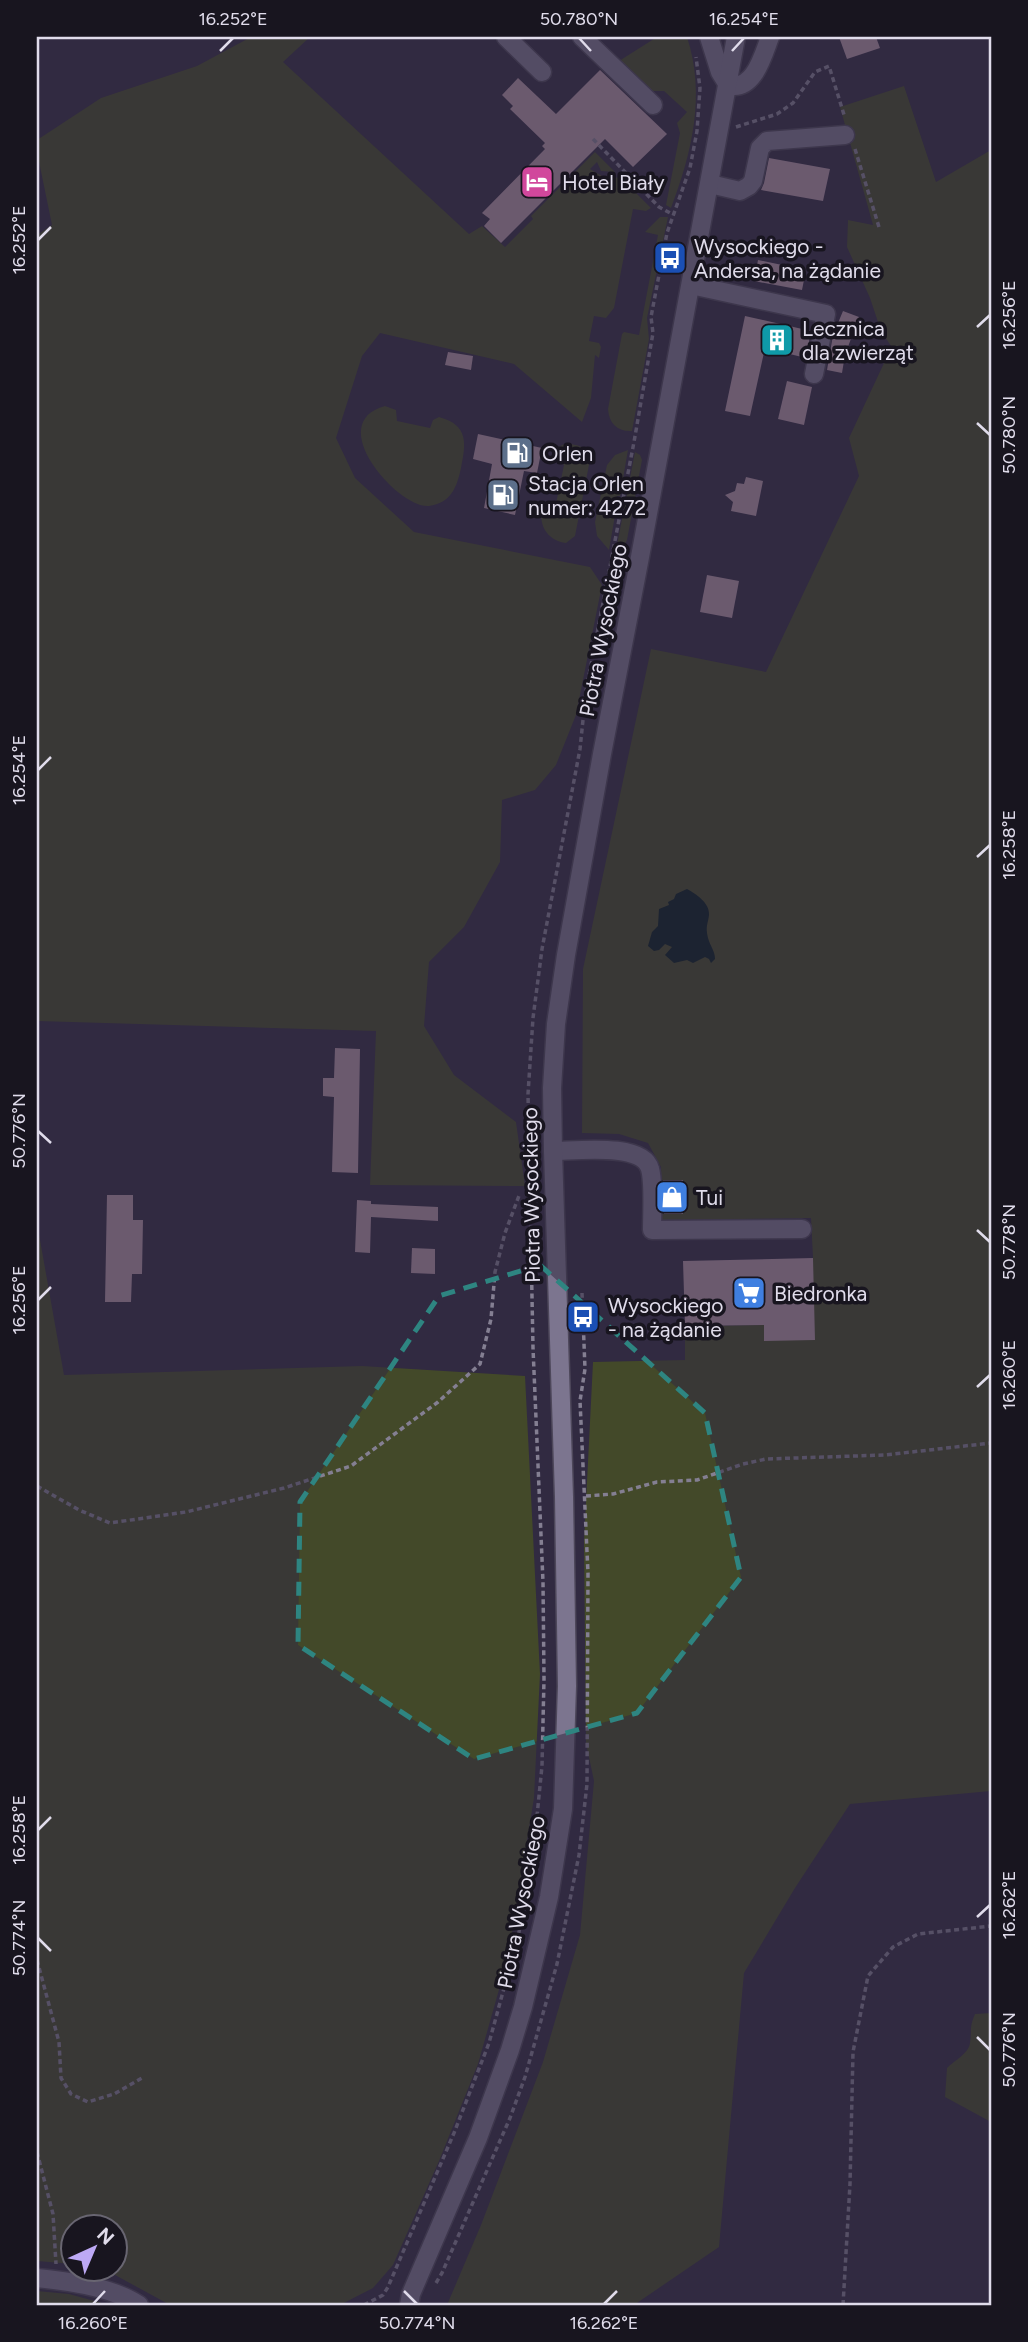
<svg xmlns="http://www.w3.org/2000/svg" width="1028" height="2342" font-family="Figtree,sans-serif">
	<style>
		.green { fill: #434929 }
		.water { fill: #031b1d }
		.building { fill: #b194a5 }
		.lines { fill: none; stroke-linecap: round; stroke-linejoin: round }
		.minor-casing { stroke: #4d475a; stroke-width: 21 }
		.path { stroke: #847f92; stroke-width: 3.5; stroke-dasharray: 5 3.5; stroke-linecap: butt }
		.minor { stroke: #7c758f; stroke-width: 18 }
		.marked { fill: none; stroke: #2e8581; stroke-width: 5; stroke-dasharray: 14 9; stroke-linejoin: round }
		.ticks { fill: none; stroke: #e0dceb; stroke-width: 2.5 }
		.labels { text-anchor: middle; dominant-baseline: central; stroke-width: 7; stroke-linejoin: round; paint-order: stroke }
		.poi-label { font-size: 21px; fill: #e0dceb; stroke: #18151f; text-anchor: start }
		.street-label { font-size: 21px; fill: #e0dceb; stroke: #18151f }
		.neatline { fill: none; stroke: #e0dceb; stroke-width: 2.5 }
		.ticks-label { font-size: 18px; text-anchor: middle; fill: #e0dceb }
	</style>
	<rect width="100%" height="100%" fill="#312a41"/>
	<g class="green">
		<path d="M251 37H310L283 62 469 234 482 226 505 247 533 219 531 216 595 152 615 172 601 171 597 162 590 169 602 176 621 178 651 208 646 211 633 209 614 308 606 318 594 316 589 341 599 343 601 347 599 358 595 355 591 398 582 422 514 364 380 333 362 356 336 438 355 478 414 532 590 567 602 585 576 715 556 765 535 790 502 800 500 862 464 927 429 962 424 1026 454 1075 516 1122 525 1186 370 1185 376 1031 37 1021V235L52 225 37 152V140L101 98 197 66Z"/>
		<path d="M657 37H687C706 95 692 153 671 208L666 205 680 133 677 123 687 112 664 91H649L619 61Z"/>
		<path d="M904 86 936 182 991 150V1791L850 1804 795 1888 744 1973 719 2247 634 2305H447L481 2225 543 2062 580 1935 594 1781 586 1743 584 1542 593 1362 685 1360V1326L764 1325 813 1258 811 1218 662 1220 661 1167 648 1143 619 1134 582 1133 583 969 651 649 766 672 859 476 849 438 884 363 899 358 881 331 870 298 847 247 848 220 873 225 840 107Z"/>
		<path d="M660 217H668L647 318 649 339 632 431C618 432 609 424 608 409L622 334 624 332 639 335 658 235 645 232Z"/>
		<path d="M385 406 396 410 397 421 430 428 433 420 439 417C469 425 466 444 461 468 457 487 451 503 429 506 399 509 322 423 385 406Z"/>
		<path d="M564 444C578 444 586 446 590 460L575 536 566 543C548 540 540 528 541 510L550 518 554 513 564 465 554 454 557 448Z"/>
		<path d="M628 450 620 496H617L615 503 617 504 609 550 597 536 595 522 607 465 615 455Z"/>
		<path d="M635 452 640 455 642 460 627 540 623 548 616 550Z"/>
		<path d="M37 1223 64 1375 362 1366 525 1376 540 1674 534 1798 508 1958 478 2064 439 2161 393 2265 373 2288 340 2305H170L104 2269 116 2268V2226H74L73 2264 37 2261Z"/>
		<path d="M991 2013V2122L945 2097 947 2068C954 2061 969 2053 970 2043 972 2029 969 2028 975 2014Z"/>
		<path d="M37 2291 69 2294 109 2305H37Z"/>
	</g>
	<path class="water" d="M687 889C696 894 710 903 709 915 708 924 705 926 708 938 710 946 715 951 715 959L711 963 709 959 705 957 693 963 687 960 674 963 665 955 672 947 665 944 659 950 654 951 648 946 652 932 658 926 659 909 669 905 668 902 674 899 676 894Z"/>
	<g class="building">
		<path d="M839 37H876L880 48 847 59Z"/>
		<path d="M600 70 667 134 633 167 605 139 501 243 484 226 490 219 482 213 545 149 542 146 545 143 510 109 513 106 502 95 518 78 556 114Z"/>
		<path d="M769 158 830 169 823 201 761 190 764 183Z"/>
		<path d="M758 260 806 270 802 290 754 281Z"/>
		<path d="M843 311 859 317 845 355 842 373 827 370 833 335Z"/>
		<path d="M745 316 811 331 806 358 765 348 750 416 725 411Z"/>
		<path d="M448 352 473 356 471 370 445 365Z"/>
		<path d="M787 381 812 387 804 425 778 419Z"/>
		<path d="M478 434 542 448 537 473 524 471 515 515 484 508 492 464 473 459Z"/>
		<path d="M746 477 763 481 756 516 731 511 733 502 725 495 735 491 737 483 744 484Z"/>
		<path d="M707 575 739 581 732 618 700 612Z"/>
		<path d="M335 1048 360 1049 358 1173 332 1172 334 1097 323 1096V1078H334Z"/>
		<path d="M663 1180H683V1214H664Z"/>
		<path d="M107 1195H133V1220H143L142 1274H132L131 1302H105Z"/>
		<path d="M357 1200 371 1201V1204L438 1207V1221L371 1217 370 1253 355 1252Z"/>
		<path d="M412 1248 435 1249V1274L411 1273Z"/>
		<path d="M813 1258 815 1340 764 1341V1325L685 1326 683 1261Z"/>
	</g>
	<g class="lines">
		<defs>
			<g id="minor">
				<path d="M506 37 542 72"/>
				<path d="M582 37 653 105"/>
				<path d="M709 37 720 72 728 85"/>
				<path d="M728 85C754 92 763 55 770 37"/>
				<path d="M710 184 740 191 749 186 753 181 760 148 767 141 845 135"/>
				<path d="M691 285 826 314 814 374"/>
				<path d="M553 1151C575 1151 643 1142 650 1169 654 1183 652 1214 652 1230L802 1229"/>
				<path d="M37 2278C68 2281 113 2287 139 2305"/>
				<path d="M409 2305 411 2294 478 2138 510 2050 523 2007 549 1897 563 1809 567 1686 564 1497 553 1151 552 1088 556 1024 566 955 602 754 640 557 736 37"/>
			</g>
		</defs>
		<use href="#minor" class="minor-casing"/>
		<g class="path">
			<path d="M736 127 777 114 793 103 815 72 829 66 845 118"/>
			<path d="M593 139 659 207 672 214"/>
			<path d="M855 149 879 227"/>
			<path d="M37 1486 79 1510 110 1523 186 1512 284 1488 351 1466 438 1402 480 1364 491 1319 495 1272 505 1233 520 1193"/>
			<path d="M586 1496 613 1494 657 1482 697 1480 743 1464 766 1459 885 1455 991 1443"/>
			<path d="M37 1960 59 2042 61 2078 71 2094 88 2102 114 2094 142 2078"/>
			<path d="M37 2152 53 2214 56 2264"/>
			<path d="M436 2283 442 2273 510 2118 525 2077 557 1964 579 1855 587 1784 588 1573 580 1401 585 1369 582 1293"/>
			<path d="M364 2305 383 2295 388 2287 454 2133 489 2043 518 1937 532 1866 542 1766 544 1679 543 1582 533 1348 528 1094 533 1018 542 949 580 749 586 691 634 442 653 333 651 317 667 233 690 168 697 131 700 88 696 57"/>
			<path d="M843 2305 850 2184 853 2052 868 1976 893 1947 918 1934 991 1926"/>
		</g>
		<use href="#minor" class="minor"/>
	</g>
	<path d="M0 0H1028V2342H0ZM540 1265 705 1413 741 1577 637 1713 474 1759 298 1645 300 1502 439 1296Z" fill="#312a41" fill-opacity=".55" fill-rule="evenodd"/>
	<path class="marked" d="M540 1265 705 1413 741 1577 637 1713 474 1759 298 1645 300 1502 439 1296Z"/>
	<path class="ticks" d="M579 38 591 51M220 51 233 38M732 51 744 38M38 240 51 227M977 327 990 315M977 423 990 435M38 770 51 757M977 857 990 845M38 1131 51 1143M977 1230 990 1242M38 1300 51 1287M977 1387 990 1375M38 1830 51 1817M977 1917 990 1905M38 1938 51 1951M977 2037 990 2050M404 2291 417 2304M93 2304 105 2291M604 2304 617 2291"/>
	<defs>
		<symbol id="hotel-square" viewBox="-11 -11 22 22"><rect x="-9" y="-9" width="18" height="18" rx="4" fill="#d1479c" stroke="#18151f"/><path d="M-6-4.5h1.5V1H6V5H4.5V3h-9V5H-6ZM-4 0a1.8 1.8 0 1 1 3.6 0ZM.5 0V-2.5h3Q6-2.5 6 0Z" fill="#fff"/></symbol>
		<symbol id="bus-square" viewBox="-11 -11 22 22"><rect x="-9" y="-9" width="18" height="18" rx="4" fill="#1a4fb4" stroke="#18151f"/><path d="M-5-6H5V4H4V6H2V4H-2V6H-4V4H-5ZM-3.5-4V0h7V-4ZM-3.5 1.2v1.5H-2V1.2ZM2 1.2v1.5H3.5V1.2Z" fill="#fff"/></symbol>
		<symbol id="building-square" viewBox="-11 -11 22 22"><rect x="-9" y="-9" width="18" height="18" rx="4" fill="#0f9aa8" stroke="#18151f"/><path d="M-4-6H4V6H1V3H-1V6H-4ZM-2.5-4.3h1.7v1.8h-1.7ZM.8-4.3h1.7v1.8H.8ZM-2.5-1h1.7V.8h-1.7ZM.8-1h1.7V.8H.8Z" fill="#fff"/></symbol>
		<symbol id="fuel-square" viewBox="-11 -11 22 22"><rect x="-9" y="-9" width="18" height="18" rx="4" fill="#5c6f8a" stroke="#18151f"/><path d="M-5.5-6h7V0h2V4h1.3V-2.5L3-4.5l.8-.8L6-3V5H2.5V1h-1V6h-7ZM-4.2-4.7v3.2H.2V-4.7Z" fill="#fff"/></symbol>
		<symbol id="shop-square" viewBox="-11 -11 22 22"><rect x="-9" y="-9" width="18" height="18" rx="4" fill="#3f7fe0" stroke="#18151f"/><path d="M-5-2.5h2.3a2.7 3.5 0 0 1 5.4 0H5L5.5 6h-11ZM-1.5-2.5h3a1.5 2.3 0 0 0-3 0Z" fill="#fff"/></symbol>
		<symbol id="supermarket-square" viewBox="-11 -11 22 22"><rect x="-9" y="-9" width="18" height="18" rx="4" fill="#3f7fe0" stroke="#18151f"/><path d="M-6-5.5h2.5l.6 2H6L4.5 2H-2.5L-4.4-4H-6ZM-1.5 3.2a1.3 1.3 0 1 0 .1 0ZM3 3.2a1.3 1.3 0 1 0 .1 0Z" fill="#fff"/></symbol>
	</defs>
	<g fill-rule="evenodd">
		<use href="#hotel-square" x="518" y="163" width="38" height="38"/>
		<use href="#bus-square" x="651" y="239" width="38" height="38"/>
		<use href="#building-square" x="758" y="321" width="38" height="38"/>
		<use href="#fuel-square" x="498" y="434" width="38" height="38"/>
		<use href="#fuel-square" x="484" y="476" width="38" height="38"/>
		<use href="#shop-square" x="653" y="1178" width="38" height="38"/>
		<use href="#supermarket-square" x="730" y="1274" width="38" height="38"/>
		<use href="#bus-square" x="564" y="1298" width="38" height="38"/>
	</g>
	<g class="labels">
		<g class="poi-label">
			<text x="562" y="182">Hotel Biały</text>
			<text x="694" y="246">Wysockiego -<tspan x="694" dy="24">Andersa, na żądanie</tspan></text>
			<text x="802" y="328">Lecznica<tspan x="802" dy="24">dla zwierząt</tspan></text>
			<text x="542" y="453">Orlen</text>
			<text x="528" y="483">Stacja Orlen<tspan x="528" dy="24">numer: 4272</tspan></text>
			<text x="696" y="1197">Tui</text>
			<text x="774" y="1293">Biedronka</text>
			<text x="608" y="1305">Wysockiego<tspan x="608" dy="24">- na żądanie</tspan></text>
		</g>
		<g class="street-label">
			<text transform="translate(603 630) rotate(-79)">Piotra Wysockiego</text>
			<text transform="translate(531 1195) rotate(-91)">Piotra Wysockiego</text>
			<text transform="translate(521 1902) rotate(-79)">Piotra Wysockiego</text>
		</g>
	</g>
	<rect width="1028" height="2342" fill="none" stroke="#18151f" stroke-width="77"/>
	<g transform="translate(94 2248) rotate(44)"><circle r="33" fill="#18151f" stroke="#686571" stroke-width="2"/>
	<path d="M0-5L12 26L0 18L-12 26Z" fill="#bda9f5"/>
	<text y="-10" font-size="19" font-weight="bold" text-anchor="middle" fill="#e0dceb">N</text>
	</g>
	<rect x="38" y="38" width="952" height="2266" class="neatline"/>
	<g class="ticks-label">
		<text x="233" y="25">16.252°E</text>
		<text x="579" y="25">50.780°N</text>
		<text x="744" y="25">16.254°E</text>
		<text transform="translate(19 240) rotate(-90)" y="6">16.252°E</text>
		<text transform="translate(1009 315) rotate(-90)" y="6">16.256°E</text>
		<text transform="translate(1009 435) rotate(-90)" y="6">50.780°N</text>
		<text transform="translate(19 770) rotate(-90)" y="6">16.254°E</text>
		<text transform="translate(1009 845) rotate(-90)" y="6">16.258°E</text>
		<text transform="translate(19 1131) rotate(-90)" y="6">50.776°N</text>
		<text transform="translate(1009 1242) rotate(-90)" y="6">50.778°N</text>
		<text transform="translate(19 1300) rotate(-90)" y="6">16.256°E</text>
		<text transform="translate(1009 1375) rotate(-90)" y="6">16.260°E</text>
		<text transform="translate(19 1830) rotate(-90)" y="6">16.258°E</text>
		<text transform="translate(1009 1905) rotate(-90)" y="6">16.262°E</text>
		<text transform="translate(19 1938) rotate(-90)" y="6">50.774°N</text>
		<text transform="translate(1009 2050) rotate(-90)" y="6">50.776°N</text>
		<text x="93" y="2329">16.260°E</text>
		<text x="417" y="2329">50.774°N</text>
		<text x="604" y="2329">16.262°E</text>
	</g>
</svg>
